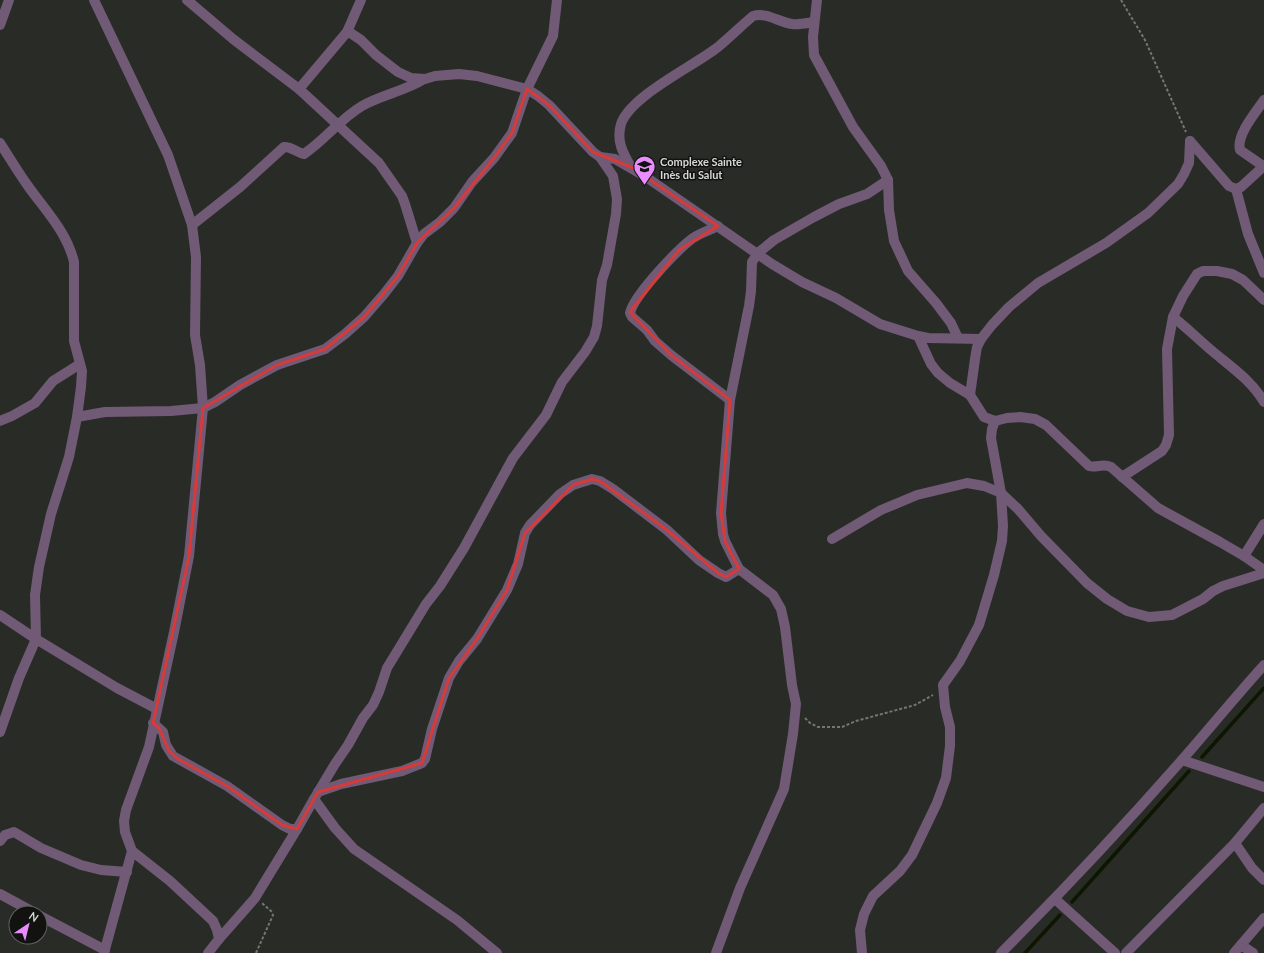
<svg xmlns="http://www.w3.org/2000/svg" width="1264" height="953" font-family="Lato,sans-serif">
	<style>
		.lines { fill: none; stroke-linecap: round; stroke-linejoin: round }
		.stream { stroke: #0d1600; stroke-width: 3.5 }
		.path { stroke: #747672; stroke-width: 2; stroke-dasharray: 3 2; stroke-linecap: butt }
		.minor { stroke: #705a75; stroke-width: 10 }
		.marked { fill: none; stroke: #d63a39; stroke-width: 3; stroke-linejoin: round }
		.labels { text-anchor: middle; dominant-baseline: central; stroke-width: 3; stroke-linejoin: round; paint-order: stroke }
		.poi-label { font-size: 11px; font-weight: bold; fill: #d7d8d5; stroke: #121311; text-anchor: start }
	</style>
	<rect width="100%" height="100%" fill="#292b27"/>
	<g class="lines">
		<g class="stream">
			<path d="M1202 757 1264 688"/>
			<path d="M1072 902 1189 771"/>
			<path d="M1025 953 1060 915"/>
		</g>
		<g class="path">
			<path d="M1121 0 1145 40 1186 132"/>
			<path d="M805 718 810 723 818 727H842L856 721 915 705 933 695"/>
			<path d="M256 953 273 915 272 912 262 903"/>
		</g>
		<g class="minor">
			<path d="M94 0 168 155 192 225 196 257 195 335 200 365 203 408 189 556 174 632 149 747 126 810 124 821 125 832 132 851 104 953"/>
			<path d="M187 0 233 39 299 89 347 32H349L361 40 376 55 398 72 411 78 425 79 435 76 459 74 477 76 527 89 538 96 549 105 593 152 600 157 615 159 646 177 772 264 802 282 836 298 880 324 918 336 931 364 938 373 950 383 970 395 984 417 995 421 1007 418 1020 417 1035 419 1046 425 1089 466C1097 468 1103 463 1111 467L1158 508 1220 542 1244 556 1264 570"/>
			<path d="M817 0 813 37 814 55 853 127 881 166 888 180 889 210 894 241 908 271 936 303 951 323 958 338"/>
			<path d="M0 25 9 0"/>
			<path d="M347 32 361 0"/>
			<path d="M299 89 379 163 402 196 405 204 417 243"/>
			<path d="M1190 141 1229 186 1236 189 1241 187 1264 166"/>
			<path d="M0 143C9 157 18 172 28 186 45 210 67 232 74 262V341L82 371 81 387 77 417 69 457 51 514 39 567 35 595 36 639 117 688 157 709"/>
			<path d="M1263 166 1240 150C1236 135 1256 112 1264 100"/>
			<path d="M631 167C623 153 616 141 621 124 630 96 694 66 718 47 730 37 741 26 753 16 767 12 778 22 792 24 799 25 807 23 814 22"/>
			<path d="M1236 189 1248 234 1264 273"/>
			<path d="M192 225 240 187 284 147C291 146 297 153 304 154 325 140 340 119 362 106 381 95 405 91 424 79"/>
			<path d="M718 226C710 230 701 233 693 238 678 249 634 295 630 313L632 317 647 330 655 341 671 355 730 400"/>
			<path d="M1173 317C1186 327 1198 339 1211 350 1231 367 1251 380 1264 402"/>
			<path d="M918 336 928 338 981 339"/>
			<path d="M970 395 975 359 977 347 981 339 992 325 1009 307 1038 283 1106 243 1148 213 1178 184 1184 174 1189 163 1190 141"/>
			<path d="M77 417 105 412 171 411 203 408 215 402 240 385 262 373 277 365 325 349 345 334 364 317 384 294 398 276 417 243 424 234 440 222 454 208 472 182 494 158 512 133 527 89 553 36 557 0"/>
			<path d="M0 421 12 416 35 403 53 381 80 364"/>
			<path d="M1122 477 1162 451 1166 445 1169 435 1167 349 1173 317 1183 296 1197 274 1203 271H1217L1232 274 1243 280 1264 300"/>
			<path d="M832 539 881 510 917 495 967 483 984 486 1001 493 1018 509 1041 536 1087 583 1107 599 1127 611 1149 617 1172 615 1203 599 1213 591 1223 586 1264 573"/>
			<path d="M1244 556 1264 524"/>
			<path d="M739 569 725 541 723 534 721 513 730 400 749 306 751 291 752 262 758 253 774 240 814 217 839 204 867 194 888 180"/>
			<path d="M0 615 36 639 19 678 0 732"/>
			<path d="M153 723 163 732 166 745 173 756 227 786 282 825 290 829H297L314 799 335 828 354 849 457 920 497 953"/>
			<path d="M1182 760 1264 787"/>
			<path d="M318 792 341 784 402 771 422 763 425 759 432 729 449 678 459 661 477 639 507 590 518 564 525 533 530 525 560 494 573 485 592 479 600 481 613 489 667 530 699 560 718 573 726 577 739 569 773 595 781 609 785 627 792 685 796 704 793 734 784 789 740 888 716 953"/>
			<path d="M314 799 335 764 348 745 363 718 373 705 379 692 387 668 426 604 440 586 464 548 513 458 546 415 562 382 585 352 594 337 597 326 602 280 607 265 616 214 617 199 613 176 600 157"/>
			<path d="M0 841 5 835 14 832 41 848 81 865 101 870 127 872"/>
			<path d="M1235 843 1252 868 1264 880"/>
			<path d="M132 851 170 881 213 921 217 930 219 939 208 953"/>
			<path d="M0 894 35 913"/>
			<path d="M1055 899 1115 953"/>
			<path d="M40 916 105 950"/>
			<path d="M219 939 255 898 297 829"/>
			<path d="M1241 945 1253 953"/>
			<path d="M862 953 860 930 864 914 873 896 900 871 912 855 937 803 946 778 950 746V727L945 707 943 685 960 661 979 625 994 575 1002 541 1003 526 1001 493 991 438 992 429 995 421"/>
			<path d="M1001 953C1063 891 1123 827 1181 761 1209 729 1236 696 1264 665"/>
			<path d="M1126 953 1235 843 1264 808"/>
			<path d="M1234 953 1264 918"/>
		</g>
	</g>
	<path class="marked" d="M527 89 549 105 593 152 631 167 718 226 679 250 630 312 671 355 730 400 721 513 725 541 739 569 726 577 718 573 667 530 600 481 592 479 573 485 525 533 507 590 477 639 449 678 422 763 318 792 297 829 282 825 227 786 178 759 169 751 159 728 153 723 189 556 203 408 277 365 325 349 364 317 398 276 417 243 454 208 494 158 512 133Z"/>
	<defs>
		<symbol id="school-pin" viewBox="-11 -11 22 30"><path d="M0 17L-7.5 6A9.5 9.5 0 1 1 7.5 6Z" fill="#e98dfe" stroke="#121311"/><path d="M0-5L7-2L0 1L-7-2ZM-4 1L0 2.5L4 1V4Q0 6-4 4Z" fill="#111"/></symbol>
	</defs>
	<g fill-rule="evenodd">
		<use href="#school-pin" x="632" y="154" width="25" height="34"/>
	</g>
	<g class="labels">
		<g class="poi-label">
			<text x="660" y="161">Complexe Sainte<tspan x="660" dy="13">Inès du Salut</tspan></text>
		</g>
	</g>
	<g transform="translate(28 925) rotate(35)"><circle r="19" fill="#121311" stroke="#61625f"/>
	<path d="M0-3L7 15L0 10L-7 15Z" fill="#e98dfe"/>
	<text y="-6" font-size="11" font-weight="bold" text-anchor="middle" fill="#d7d8d5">N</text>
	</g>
</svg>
